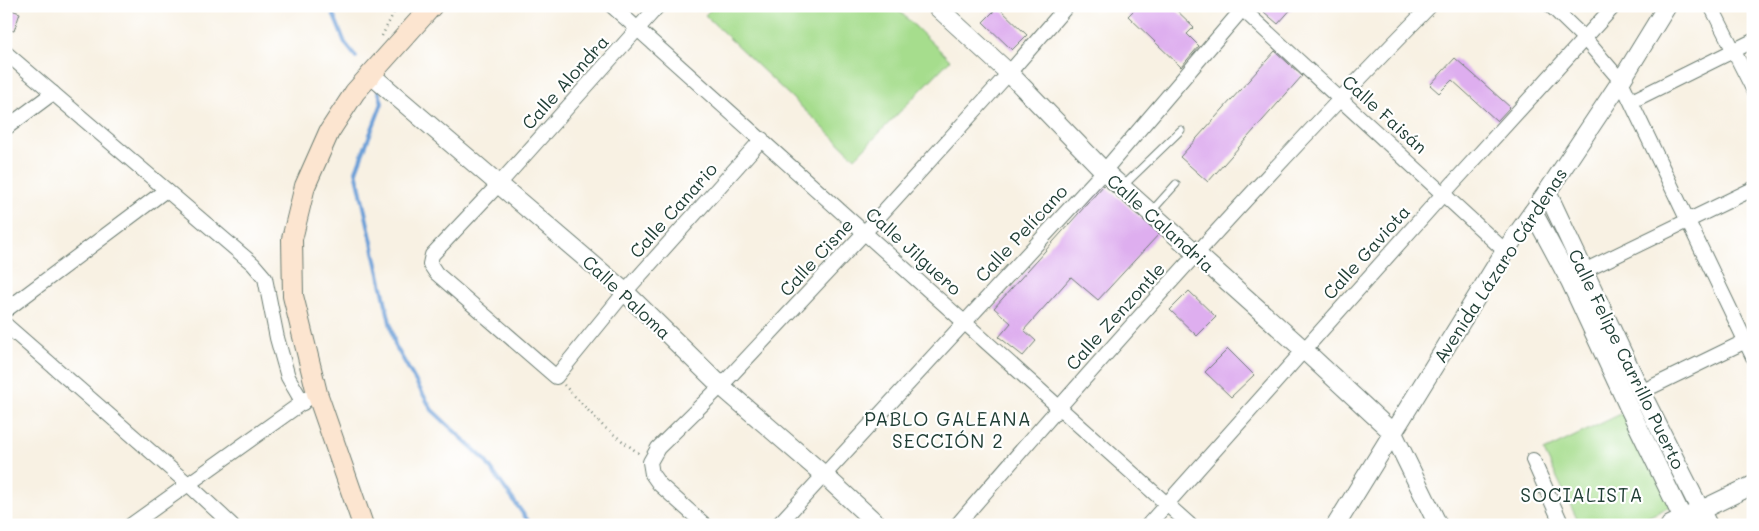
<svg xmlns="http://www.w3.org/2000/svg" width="1759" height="531" font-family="Mali,sans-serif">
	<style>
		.green { fill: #a6dd8d; stroke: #628d60 }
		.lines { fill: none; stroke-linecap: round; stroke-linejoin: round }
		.stream { stroke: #6b9fd7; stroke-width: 4 }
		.building { fill: #deaeef }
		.service-casing { stroke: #6b7c71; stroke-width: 9 }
		.minor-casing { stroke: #6b7c71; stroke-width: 16 }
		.tertiary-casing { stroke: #6b7c71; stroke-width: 20 }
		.secondary-casing { stroke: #6b7c71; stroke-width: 22 }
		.path { stroke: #6b7c71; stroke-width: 2.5; stroke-dasharray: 1 4; stroke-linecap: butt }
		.service { stroke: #fff; stroke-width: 7 }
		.minor { stroke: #fff; stroke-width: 14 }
		.tertiary { stroke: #fff; stroke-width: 18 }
		.secondary { stroke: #fce5d0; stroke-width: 20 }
		.labels { text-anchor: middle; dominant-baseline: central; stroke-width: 4.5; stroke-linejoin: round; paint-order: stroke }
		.street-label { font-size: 18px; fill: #1f3d34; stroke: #fff }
		.neighbourhood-label { font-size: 19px; letter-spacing: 1px; fill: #1f3d34; stroke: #fff }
	</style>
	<rect width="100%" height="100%" fill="#fff"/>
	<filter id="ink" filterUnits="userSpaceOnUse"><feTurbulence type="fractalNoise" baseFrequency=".02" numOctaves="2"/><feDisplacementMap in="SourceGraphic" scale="10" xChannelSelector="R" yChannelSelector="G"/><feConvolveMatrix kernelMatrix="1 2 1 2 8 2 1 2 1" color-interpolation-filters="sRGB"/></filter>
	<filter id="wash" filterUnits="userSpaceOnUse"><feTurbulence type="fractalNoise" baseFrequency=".0096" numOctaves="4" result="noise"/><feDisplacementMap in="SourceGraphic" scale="20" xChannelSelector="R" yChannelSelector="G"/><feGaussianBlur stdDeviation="1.12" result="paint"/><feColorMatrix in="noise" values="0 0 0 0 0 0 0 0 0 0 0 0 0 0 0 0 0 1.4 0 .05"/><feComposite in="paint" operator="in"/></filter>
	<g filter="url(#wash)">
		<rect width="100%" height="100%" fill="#f8f1e3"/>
		<g class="green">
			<path d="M714 6H894L950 60 855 158 705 15Z"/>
			<path d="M1627 411 1673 505 1631 525H1580L1544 451Z"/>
		</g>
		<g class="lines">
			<g class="stream">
				<path d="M330 6 345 43 356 57"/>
				<path d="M378 89 382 103 356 171 395 345 432 410 484 459 531 525"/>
			</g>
		</g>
		<g id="blocks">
			<g class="building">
				<path d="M1138 6H1172L1194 27 1187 34 1199 46 1181 67 1128 16Z"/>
				<path d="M1269 6H1294L1278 24 1264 12Z"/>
				<path d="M998 7 1027 35 1012 50 983 22Z"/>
				<path d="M6 8 20 13 14 31 6 29Z"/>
				<path d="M1275 51 1302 76 1208 182 1180 157Z"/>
				<path d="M1455 58 1510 107 1497 121 1452 80 1439 93 1430 85Z"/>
				<path d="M1104 185 1159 234 1098 300 1071 277 1024 330 1036 341 1023 356 999 337 1011 323 994 308Z"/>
				<path d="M1189 291 1216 317 1197 336 1170 310Z"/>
				<path d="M1228 349 1254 375 1231 397 1205 372Z"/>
			</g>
		</g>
	</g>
	<g filter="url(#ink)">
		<use href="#blocks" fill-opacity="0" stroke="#6b7c71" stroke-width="1"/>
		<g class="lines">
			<defs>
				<g id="service">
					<path d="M1122 187 1181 130"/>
					<path d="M1150 213 1176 184"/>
				</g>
				<g id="minor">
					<path d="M612 6 1190 525"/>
					<path d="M658 6 499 184 432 255 430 264 436 273 556 377 625 292 762 139"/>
					<path d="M1239 6 1505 251"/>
					<path d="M1551 6 1585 39 1621 81 1753 357"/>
					<path d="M1711 6 1753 89"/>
					<path d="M6 53 253 264 265 278 277 338 288 377 303 403"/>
					<path d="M1632 101 1753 41"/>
					<path d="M6 128 53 93"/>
					<path d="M1577 277 1584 271 1753 189"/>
					<path d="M6 310 166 190"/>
					<path d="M6 325 188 484 232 525"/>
					<path d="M1641 392 1752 338"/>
					<path d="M1533 460 1562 525"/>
					<path d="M131 525 310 397"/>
					<path d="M705 525 659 484 652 474 650 462 658 448 721 386 865 232 1009 73 1067 6"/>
					<path d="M778 525 1104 171 1245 6"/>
					<path d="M957 525C1109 348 1266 173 1430 6"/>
					<path d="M1148 525 1444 193 1614 6"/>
				</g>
				<g id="tertiary">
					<path d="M936 6 1009 73 1104 171 1304 350 1393 433 1438 525"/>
					<path d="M370 74 625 292 721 386 824 475 878 525"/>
					<path d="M1547 192 1641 392 1708 525"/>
					<path d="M1533 212 1570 281 1628 406 1686 525"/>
					<path d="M1336 525 1505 251 1547 192 1621 81 1667 6"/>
					<path d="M1670 525 1753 485"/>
				</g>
				<path id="secondary" d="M363 525 317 393 293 296 292 239 305 186 329 132 355 92 432 6"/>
			</defs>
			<use href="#service" class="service-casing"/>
			<use href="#minor" class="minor-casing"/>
			<use href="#tertiary" class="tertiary-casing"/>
			<use href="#secondary" class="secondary-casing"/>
			<g class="path">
				<path d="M382 36 397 6"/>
				<path d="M564 385 604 427 641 455"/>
			</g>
			<use href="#service" class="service"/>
			<use href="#minor" class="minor"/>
			<use href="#tertiary" class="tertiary"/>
			<use href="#secondary" class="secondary"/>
		</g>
	</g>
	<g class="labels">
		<g class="street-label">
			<text transform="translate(565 82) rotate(-48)">Calle Alondra</text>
			<text transform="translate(1385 114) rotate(42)">Calle Faisán</text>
			<text transform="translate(673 210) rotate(-48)">Calle Canario</text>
			<text transform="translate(1161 223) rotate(42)">Calle Calandria</text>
			<text transform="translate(1021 233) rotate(-47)">Calle Pelícano</text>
			<text transform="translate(914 251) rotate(42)">Calle Jilguero</text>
			<text transform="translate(1366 252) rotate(-48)">Calle Gaviota</text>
			<text transform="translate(816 257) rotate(-47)">Calle Cisne</text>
			<text transform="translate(1500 265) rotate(-57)">Avenida Lázaro Cárdenas</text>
			<text transform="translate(627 297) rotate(43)">Calle Paloma</text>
			<text transform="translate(1115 316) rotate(-48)">Calle Zenzontle</text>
			<text transform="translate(1627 359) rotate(64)">Calle Felipe Carrillo Puerto</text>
		</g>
		<g class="neighbourhood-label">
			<text x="948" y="418">PABLO GALEANA<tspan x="948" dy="22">SECCIÓN 2</tspan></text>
			<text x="1582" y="494">SOCIALISTA</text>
		</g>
	</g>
	<rect width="1759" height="531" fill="none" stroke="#fff" stroke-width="25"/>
</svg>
